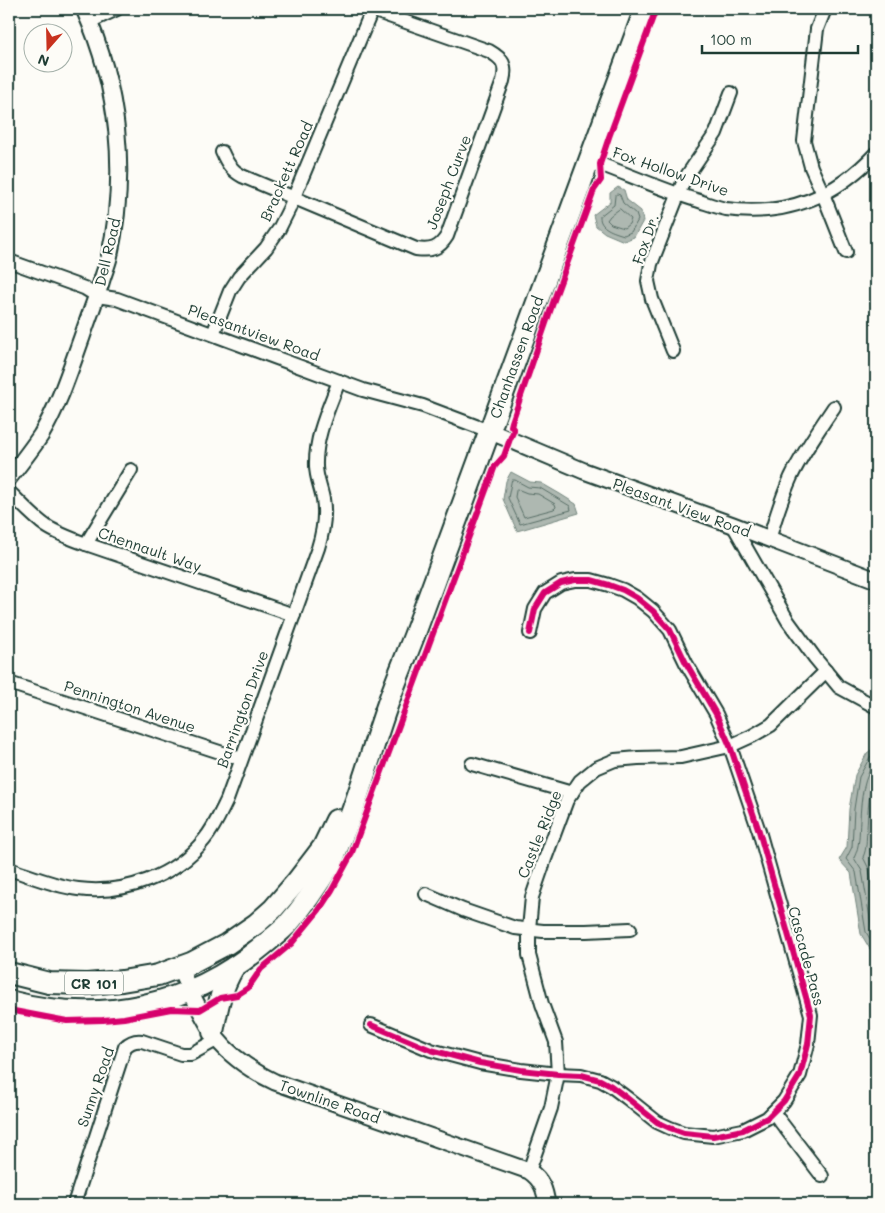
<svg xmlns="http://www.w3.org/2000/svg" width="885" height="1213" font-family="Mali,sans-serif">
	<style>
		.water { fill: #aeb8b1; stroke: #75877f }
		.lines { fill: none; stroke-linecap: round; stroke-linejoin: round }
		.shore { stroke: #586e66; stroke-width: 1 }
		.minor-casing { stroke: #1f3d34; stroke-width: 16 }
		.tertiary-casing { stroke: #1f3d34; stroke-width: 19 }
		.primary-casing { stroke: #1f3d34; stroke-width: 24 }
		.minor { stroke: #fdfcf7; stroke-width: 12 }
		.tertiary { stroke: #fdfcf7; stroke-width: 15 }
		.primary { stroke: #fdfcf7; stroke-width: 20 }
		.cycleway-casing { stroke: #fdfcf7; stroke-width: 9 }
		.cycleway { stroke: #d6006c; stroke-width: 6 }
		.labels { text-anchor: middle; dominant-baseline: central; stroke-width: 4.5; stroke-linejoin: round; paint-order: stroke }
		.shield { fill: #fdfcf7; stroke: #62766e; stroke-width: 1 }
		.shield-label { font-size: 14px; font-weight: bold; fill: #1f3d34 }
		.street-label { font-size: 15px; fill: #1f3d34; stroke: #fdfcf7 }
	</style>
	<rect width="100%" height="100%" fill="#fdfcf7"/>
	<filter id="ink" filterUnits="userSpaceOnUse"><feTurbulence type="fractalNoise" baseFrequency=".02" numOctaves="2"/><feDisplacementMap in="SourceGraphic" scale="10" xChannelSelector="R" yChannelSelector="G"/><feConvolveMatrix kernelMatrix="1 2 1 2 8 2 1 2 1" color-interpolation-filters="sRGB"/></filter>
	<g filter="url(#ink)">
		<g class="water">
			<path d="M618 187 624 190 627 200 641 211 643 221 634 237 624 241 605 233 596 226 593 215 610 202V193Z"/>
			<path d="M511 472 530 482 541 483 560 494 576 504 579 513 517 531 503 499 506 481Z"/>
			<path d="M876 747V959L861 934 851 873 839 860 847 847 849 809 855 775 867 753Z"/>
		</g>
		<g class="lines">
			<g class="shore">
				<path d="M617 194 620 195 623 203 636 214 638 220 631 232 624 235C614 232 599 228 600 216L614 205 615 196Z"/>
				<path d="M620 209 631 219 629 224 624 228 611 224 607 220 610 216Z"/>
				<path d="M512 480H515L528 487 540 488 570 506 571 510 520 524 508 498 511 483Z"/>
				<path d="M517 489 527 493 538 494 555 504 556 507 554 509 524 517 515 497 516 491Z"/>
				<path d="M876 753 870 757 859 777 854 809 852 847 846 859 856 872 866 932 876 949"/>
				<path d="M876 760C863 777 861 799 860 820 859 835 860 845 854 858L862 871 872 930 876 937"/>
				<path d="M876 775C868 791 868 812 867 830 866 839 867 849 863 857L869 869 876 910"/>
			</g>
			<defs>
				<g id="minor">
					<path d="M825 9 817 29 804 141 811 167 823 194 846 252"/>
					<path d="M89 22 117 9"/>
					<path d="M222 152C227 163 231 170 242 176L416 249C431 251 439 249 447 236L503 81C507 65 503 59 489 51L369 9"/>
					<path d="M589 160C625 173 660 189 696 200 706 203 716 207 726 209 787 217 835 197 876 153"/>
					<path d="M9 261 84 288 97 296 117 299 363 390 423 406 489 431"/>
					<path d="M213 334 230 291 239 277 266 248 279 229 289 209 372 10"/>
					<path d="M673 351 652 299 648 281 651 264 684 180 716 133 731 93"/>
					<path d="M9 492C21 503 32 516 46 526 58 534 72 539 86 544L294 615"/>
					<path d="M733 525 788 621 815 658 839 687 863 700 876 707"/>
					<path d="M769 540C775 519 782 497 791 477 803 452 819 429 834 407"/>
					<path d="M86 544 131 470"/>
					<path d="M9 683 241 759"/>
					<path d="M472 764 572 793"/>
					<path d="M9 869C31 876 54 886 78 889 125 895 175 876 204 840 214 828 220 814 227 800L318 548C323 532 326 516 323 499 321 488 316 477 316 466 315 436 329 408 339 381"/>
					<path d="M426 894 463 910 515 928 543 931H586L630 929"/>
					<path d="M371 1025 431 1050 480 1063 521 1070 558 1074 581 1075 600 1080 611 1086 627 1098 657 1122 670 1128 684 1133 713 1136 743 1130 767 1118 784 1101 800 1075 808 1044 811 1015 759 831 730 746 716 714 686 663 670 630 653 611 637 598 623 590 609 585 591 580H575L561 583 545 593 535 609 530 633"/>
					<path d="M773 1112 822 1176"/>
					<path d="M529 1171 551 1108 558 1074 556 1042 542 1004 529 955V929L532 897 545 859 567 800 580 781 596 768 615 760 638 758 681 757 730 746 752 736 771 725 826 671"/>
					<path d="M74 1204 125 1047C130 1042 135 1040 142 1041L181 1054H191L218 1039"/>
				</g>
				<g id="tertiary">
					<path d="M489 431 584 471 733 525 876 580"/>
					<path d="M9 478C20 464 31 450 41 435 59 405 70 370 82 337 88 319 95 301 101 283 103 275 107 266 109 258 128 174 119 87 84 9"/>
					<path d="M179 967C190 991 202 1017 217 1039 232 1058 254 1072 275 1082L529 1171C542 1180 545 1190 547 1204"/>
				</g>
				<g id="primary">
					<path d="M9 973 49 983 87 984 122 981 158 975 191 963 227 944 256 924 273 909 297 881 323 847 336 820"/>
					<path d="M9 1001C99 1025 189 1007 261 947 270 940 279 933 287 925 304 906 318 885 331 863 335 855 338 847 341 839 360 796 371 751 387 706 395 683 405 659 414 636L645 9"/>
					<path d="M213 1032C218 1006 220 991 234 967"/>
				</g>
			</defs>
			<use href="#minor" class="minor-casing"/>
			<use href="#tertiary" class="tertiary-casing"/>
			<use href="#primary" class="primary-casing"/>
			<use href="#minor" class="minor"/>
			<use href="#tertiary" class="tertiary"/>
			<use href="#primary" class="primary"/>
			<defs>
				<g id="cycleway">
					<path d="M9 1010 67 1021 103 1020 124 1018 171 1009 200 1010 220 998 237 995 248 988 261 969 291 944 319 910 332 890 351 855 495 466 504 456 510 439 514 430 511 426 512 422 555 297 594 190 601 180 600 164 609 137 656 9"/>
					<path d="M371 1025 431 1050 480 1063 521 1070 558 1074 581 1075 600 1080 611 1086 627 1098 657 1122 670 1128 684 1133 713 1136 743 1130 767 1118 784 1101 800 1075 808 1044 811 1015 759 831 730 746 716 714 686 663 670 630 653 611 637 598 623 590 609 585 591 580H575L561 583 545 593 535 609 530 633"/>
				</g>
			</defs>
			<use href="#cycleway" class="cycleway-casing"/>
			<use href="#cycleway" class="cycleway"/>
		</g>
	</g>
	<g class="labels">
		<rect class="shield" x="65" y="971.5" width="58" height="23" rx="4"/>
		<g class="shield-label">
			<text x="94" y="983">CR 101</text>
		</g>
		<g class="street-label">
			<text transform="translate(286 171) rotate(-66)">Brackett Road</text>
			<text transform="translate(671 171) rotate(19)">Fox Hollow Drive</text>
			<text transform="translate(448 182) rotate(-69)">Joseph Curve</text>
			<text transform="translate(645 239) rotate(-71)">Fox Dr.</text>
			<text transform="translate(107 252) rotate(-77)">Dell Road</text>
			<text transform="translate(254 332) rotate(20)">Pleasantview Road</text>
			<text transform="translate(516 357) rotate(-70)">Chanhassen Road</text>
			<text transform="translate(682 507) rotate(20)">Pleasant View Road</text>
			<text transform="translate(150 549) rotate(19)">Chennault Way</text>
			<text transform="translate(130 706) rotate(18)">Pennington Avenue</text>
			<text transform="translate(242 709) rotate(-70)">Barrington Drive</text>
			<text transform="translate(539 834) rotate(-68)">Castle Ridge</text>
			<text transform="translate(807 956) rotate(75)">Cascade Pass</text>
			<text transform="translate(95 1087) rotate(-71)">Sunny Road</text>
			<text transform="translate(330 1101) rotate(19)">Townline Road</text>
		</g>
	</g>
	<rect width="885" height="1213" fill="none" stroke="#fdfcf7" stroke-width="30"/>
	<rect x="15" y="15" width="855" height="1183" fill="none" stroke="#1f3d34" stroke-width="2" filter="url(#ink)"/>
	<g transform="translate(48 48) rotate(200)"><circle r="24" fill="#fdfcf7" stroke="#a4b0a9"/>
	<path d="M0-4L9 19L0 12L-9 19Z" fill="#c8321e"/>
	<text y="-8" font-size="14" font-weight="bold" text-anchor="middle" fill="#1f3d34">N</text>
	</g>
	<path d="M702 45v8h156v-8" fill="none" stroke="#1f3d34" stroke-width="2.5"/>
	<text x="710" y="45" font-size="15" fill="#1f3d34" stroke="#fdfcf7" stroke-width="4" paint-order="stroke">100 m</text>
</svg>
